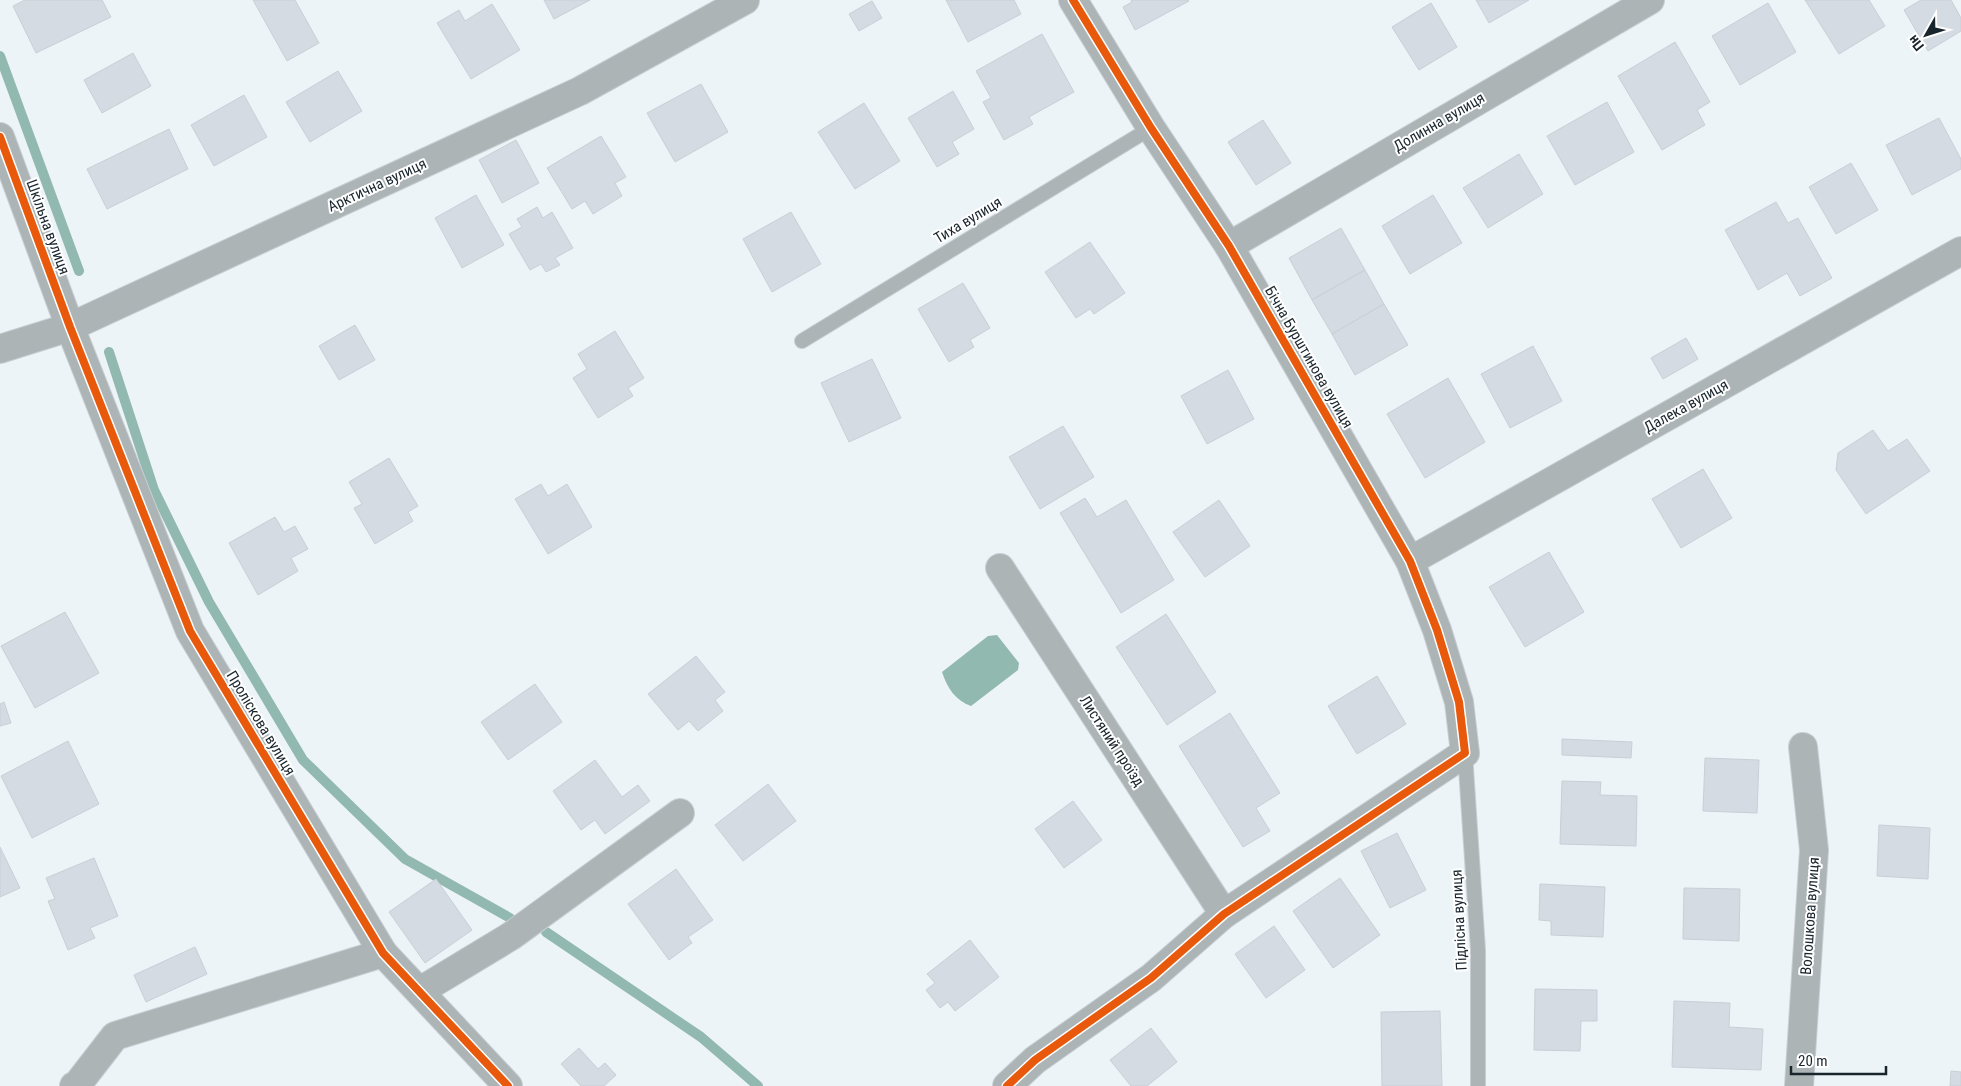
<svg xmlns="http://www.w3.org/2000/svg" width="1961" height="1086" font-family="'Roboto Condensed',sans-serif">
	<style>
		.water { fill: #92b9af }
		.lines { fill: none; stroke-linecap: round; stroke-linejoin: round }
		.stream { stroke: #92b9af; stroke-width: 10 }
		.building { fill: #d5dbe2; stroke: #c9cfd6 }
		.lane-casing { stroke: #c8ced3; stroke-width: 16 }
		.street-casing { stroke: #c8ced3; stroke-width: 30 }
		.lane { stroke: #acb4b6; stroke-width: 14 }
		.street { stroke: #acb4b6; stroke-width: 28 }
		.cycleway-casing { stroke: #fff; stroke-width: 11 }
		.cycleway { stroke: #e8590c; stroke-width: 8 }
		.labels { text-anchor: middle; dominant-baseline: central; stroke-width: 4; stroke-linejoin: round; paint-order: stroke }
		.street-label { font-size: 15px; fill: #19252d; stroke: #fff }
	</style>
	<rect width="100%" height="100%" fill="#edf4f8"/>
	<path class="water" d="M997 635 1019 663 1018 670 971 706C956 701 947 688 942 672L988 636Z"/>
	<g class="lines">
		<g class="stream">
			<path d="M0 56 79 271"/>
			<path d="M109 352 154 490 209 602 303 760 405 859 510 918"/>
			<path d="M546 932 701 1037 758 1086"/>
		</g>
	</g>
	<g class="building">
		<path d="M25 0H102L111 17 36 53 13 6Z"/>
		<path d="M253 0H295L319 43 287 61Z"/>
		<path d="M544 0H590L554 19Z"/>
		<path d="M946 0H1014L1021 14 968 42Z"/>
		<path d="M1131 0H1188L1189 1 1135 30 1123 7 1132 2Z"/>
		<path d="M1476 0H1529L1489 23Z"/>
		<path d="M1805 0H1869L1885 26 1839 54Z"/>
		<path d="M1921 0H1951L1961 18V31L1928 51 1904 10Z"/>
		<path d="M872 1 882 18 859 31 849 14Z"/>
		<path d="M1431 3 1457 47 1419 70 1392 27Z"/>
		<path d="M1768 3 1796 52 1740 85 1712 36Z"/>
		<path d="M492 4 520 50 471 79 437 23 459 10 465 21Z"/>
		<path d="M1042 34 1074 92 1029 117 1033 124 1004 140 983 102 991 98 976 71Z"/>
		<path d="M1675 42 1710 102 1697 110 1705 125 1662 150 1618 76Z"/>
		<path d="M133 53 151 86 102 113 84 80Z"/>
		<path d="M338 71 362 111 310 142 286 102Z"/>
		<path d="M701 84 728 132 675 162 647 113Z"/>
		<path d="M953 91 974 129 952 142 959 154 937 167 908 118Z"/>
		<path d="M244 95 267 137 214 166 191 125Z"/>
		<path d="M1607 102 1634 152 1575 185 1547 136Z"/>
		<path d="M864 103 900 161 855 189 818 132Z"/>
		<path d="M1939 118 1961 159V169L1912 195 1886 145Z"/>
		<path d="M1263 120 1291 163 1256 185 1228 142Z"/>
		<path d="M169 129 188 169 107 209 87 169Z"/>
		<path d="M601 136 626 177 615 183 622 196 593 214 585 201 572 209 547 168Z"/>
		<path d="M516 140 539 183 502 203 479 160Z"/>
		<path d="M1519 154 1543 194 1488 228 1463 188Z"/>
		<path d="M1851 163 1878 210 1836 234 1809 187Z"/>
		<path d="M476 195 504 245 462 268 435 218Z"/>
		<path d="M1433 195 1462 243 1410 274 1382 226Z"/>
		<path d="M1776 202 1788 223 1798 218 1832 278 1800 296 1787 273 1758 290 1725 230Z"/>
		<path d="M537 207 543 218 552 212 573 248 555 258 560 265 546 272 541 264 530 270 509 234 522 227 517 219Z"/>
		<path d="M791 212 821 264 772 292 743 239Z"/>
		<path d="M1341 228 1365 270 1312 300 1289 258Z"/>
		<path d="M1090 242 1125 293 1094 314 1090 309 1076 318 1045 272Z"/>
		<path d="M1365 270 1384 304 1332 334 1312 300Z"/>
		<path d="M963 283 990 328 970 340 974 347 949 362 918 309Z"/>
		<path d="M1384 304 1408 345 1355 375 1332 334Z"/>
		<path d="M355 325 375 360 339 380 319 346Z"/>
		<path d="M615 331 644 378 628 388 633 396 598 418 573 378 587 369 578 354Z"/>
		<path d="M1686 338 1698 359 1663 379 1651 358Z"/>
		<path d="M1533 346 1562 401 1510 428 1481 374Z"/>
		<path d="M872 359 901 418 849 442 821 383Z"/>
		<path d="M1228 370 1254 419 1207 444 1181 396Z"/>
		<path d="M1448 378 1485 442 1425 478 1387 414Z"/>
		<path d="M1063 426 1094 477 1040 509 1009 457Z"/>
		<path d="M1873 430 1888 451 1907 439 1930 471 1866 514 1836 470 1838 453Z"/>
		<path d="M389 458 418 506 408 512 413 521 375 544 354 508 362 504 349 482Z"/>
		<path d="M1703 469 1732 518 1681 548 1652 499Z"/>
		<path d="M541 484 548 496 567 484 592 527 548 554 515 499Z"/>
		<path d="M1085 498 1097 517 1126 500 1174 580 1121 613 1060 513Z"/>
		<path d="M1219 500 1250 546 1205 577 1173 532Z"/>
		<path d="M275 517 284 532 295 526 308 549 291 558 298 571 258 595 229 543Z"/>
		<path d="M1549 552 1584 612 1525 647 1489 587Z"/>
		<path d="M65 612 99 673 35 708 1 646Z"/>
		<path d="M1166 614 1216 692 1167 725 1116 647Z"/>
		<path d="M696 656 725 692 715 700 723 711 698 731 689 721 678 730 648 694Z"/>
		<path d="M1377 676 1406 724 1357 754 1328 706Z"/>
		<path d="M535 684 562 722 508 760 481 722Z"/>
		<path d="M4 702 11 723 0 726V704Z"/>
		<path d="M1230 713 1280 793 1256 808 1270 831 1243 847 1179 746Z"/>
		<path d="M1562 739 1632 742 1631 758 1562 755Z"/>
		<path d="M68 741 99 804 32 838 1 776Z"/>
		<path d="M1705 758 1759 760 1757 813 1703 811Z"/>
		<path d="M595 760 622 797 638 785 650 801 605 834 595 820 581 830 553 791Z"/>
		<path d="M1562 781 1601 782 1600 795 1637 796 1636 846 1560 844Z"/>
		<path d="M768 784 796 821 743 861 715 825Z"/>
		<path d="M1073 801 1102 840 1064 868 1035 829Z"/>
		<path d="M1879 825 1930 828 1928 879 1877 876Z"/>
		<path d="M1397 833 1426 890 1390 908 1361 851Z"/>
		<path d="M0 847 20 888 0 897Z"/>
		<path d="M94 858 118 916 90 928 95 938 68 950 48 901 55 899 46 878Z"/>
		<path d="M676 869 713 920 688 937 692 943 669 960 628 904Z"/>
		<path d="M1340 878 1380 935 1333 968 1293 911Z"/>
		<path d="M436 879 472 930 425 963 389 912Z"/>
		<path d="M1540 884 1605 887 1603 937 1551 935V921L1539 920Z"/>
		<path d="M1684 888 1740 889 1739 941 1683 939Z"/>
		<path d="M1274 926 1305 970 1266 998 1235 954Z"/>
		<path d="M970 940 999 977 955 1011 948 1002 940 1008 926 990 935 983 927 974Z"/>
		<path d="M195 947 207 974 146 1002 134 975Z"/>
		<path d="M1535 989 1597 990V1021H1581L1580 1051 1534 1050Z"/>
		<path d="M1674 1001 1730 1003 1729 1027 1763 1029 1761 1070 1672 1067Z"/>
		<path d="M1440 1011 1442 1086H1382L1381 1012Z"/>
		<path d="M1151 1028 1177 1062 1147 1086H1131L1110 1060Z"/>
		<path d="M579 1048 598 1069 605 1063 616 1075 604 1086H581L561 1064Z"/>
		<path d="M1951 1071 1961 1072V1086H1950Z"/>
	</g>
	<g class="lines">
		<defs>
			<g id="lane">
				<path d="M802 341 1151 128"/>
				<path d="M1465 753 1478 950V1086"/>
			</g>
			<g id="street">
				<path d="M0 137 70 327 190 631 383 953 508 1086"/>
				<path d="M1229 246 1650 0"/>
				<path d="M0 349 70 327 580 91 745 0"/>
				<path d="M1410 561 1961 251"/>
				<path d="M1000 568 1224 914"/>
				<path d="M420 991 511 936 680 813"/>
				<path d="M74 1086 77 1085 115 1036 383 953"/>
				<path d="M1007 1086 1035 1060 1151 978 1224 914 1465 753 1459 702 1437 630 1410 561 1229 246 1151 128 1073 0"/>
				<path d="M1799 1086 1814 850 1803 747"/>
			</g>
		</defs>
		<use href="#lane" class="lane-casing"/>
		<use href="#street" class="street-casing"/>
		<use href="#lane" class="lane"/>
		<use href="#street" class="street"/>
		<defs>
			<g id="cycleway">
				<path d="M0 137 70 327 190 631 383 953 508 1086"/>
				<path d="M1007 1086 1035 1060 1151 978 1224 914 1465 753 1459 702 1437 630 1410 561 1229 246 1151 128 1073 0"/>
			</g>
		</defs>
		<use href="#cycleway" class="cycleway-casing"/>
		<use href="#cycleway" class="cycleway"/>
	</g>
	<g class="labels">
		<g class="street-label">
			<text transform="translate(1439 122) rotate(-30)">Долинна вулиця</text>
			<text transform="translate(377 185) rotate(-25)">Арктична вулиця</text>
			<text transform="translate(968 220) rotate(-31)">Тиха вулиця</text>
			<text transform="translate(48 227) rotate(70)">Шкільна вулиця</text>
			<text transform="translate(1309 357) rotate(60)">Бічна Бурштинова вулиця</text>
			<text transform="translate(1686 406) rotate(-29)">Далека вулиця</text>
			<text transform="translate(261 723) rotate(59)">Проліскова вулиця</text>
			<text transform="translate(1112 741) rotate(57)">Листяний проїзд</text>
			<text transform="translate(1810 916) rotate(-86)">Волошкова вулиця</text>
			<text transform="translate(1459 920) rotate(-93)">Підлісна вулиця</text>
		</g>
	</g>
	<g transform="translate(1926 35) rotate(231)" stroke="#ffffff" stroke-width="4" paint-order="stroke">
	<path d="M0-4L9 19L0 12L-9 19Z" fill="#19252d"/>
	<text y="-8" font-size="14" font-weight="bold" text-anchor="middle" fill="#19252d">Пн</text>
	</g>
	<path d="M1791 1066v8h95v-8" fill="none" stroke="#19252d" stroke-width="2.5"/>
	<text x="1798" y="1066" font-size="15" fill="#19252d" stroke="#ffffff" stroke-width="4" paint-order="stroke">20 m</text>
</svg>
